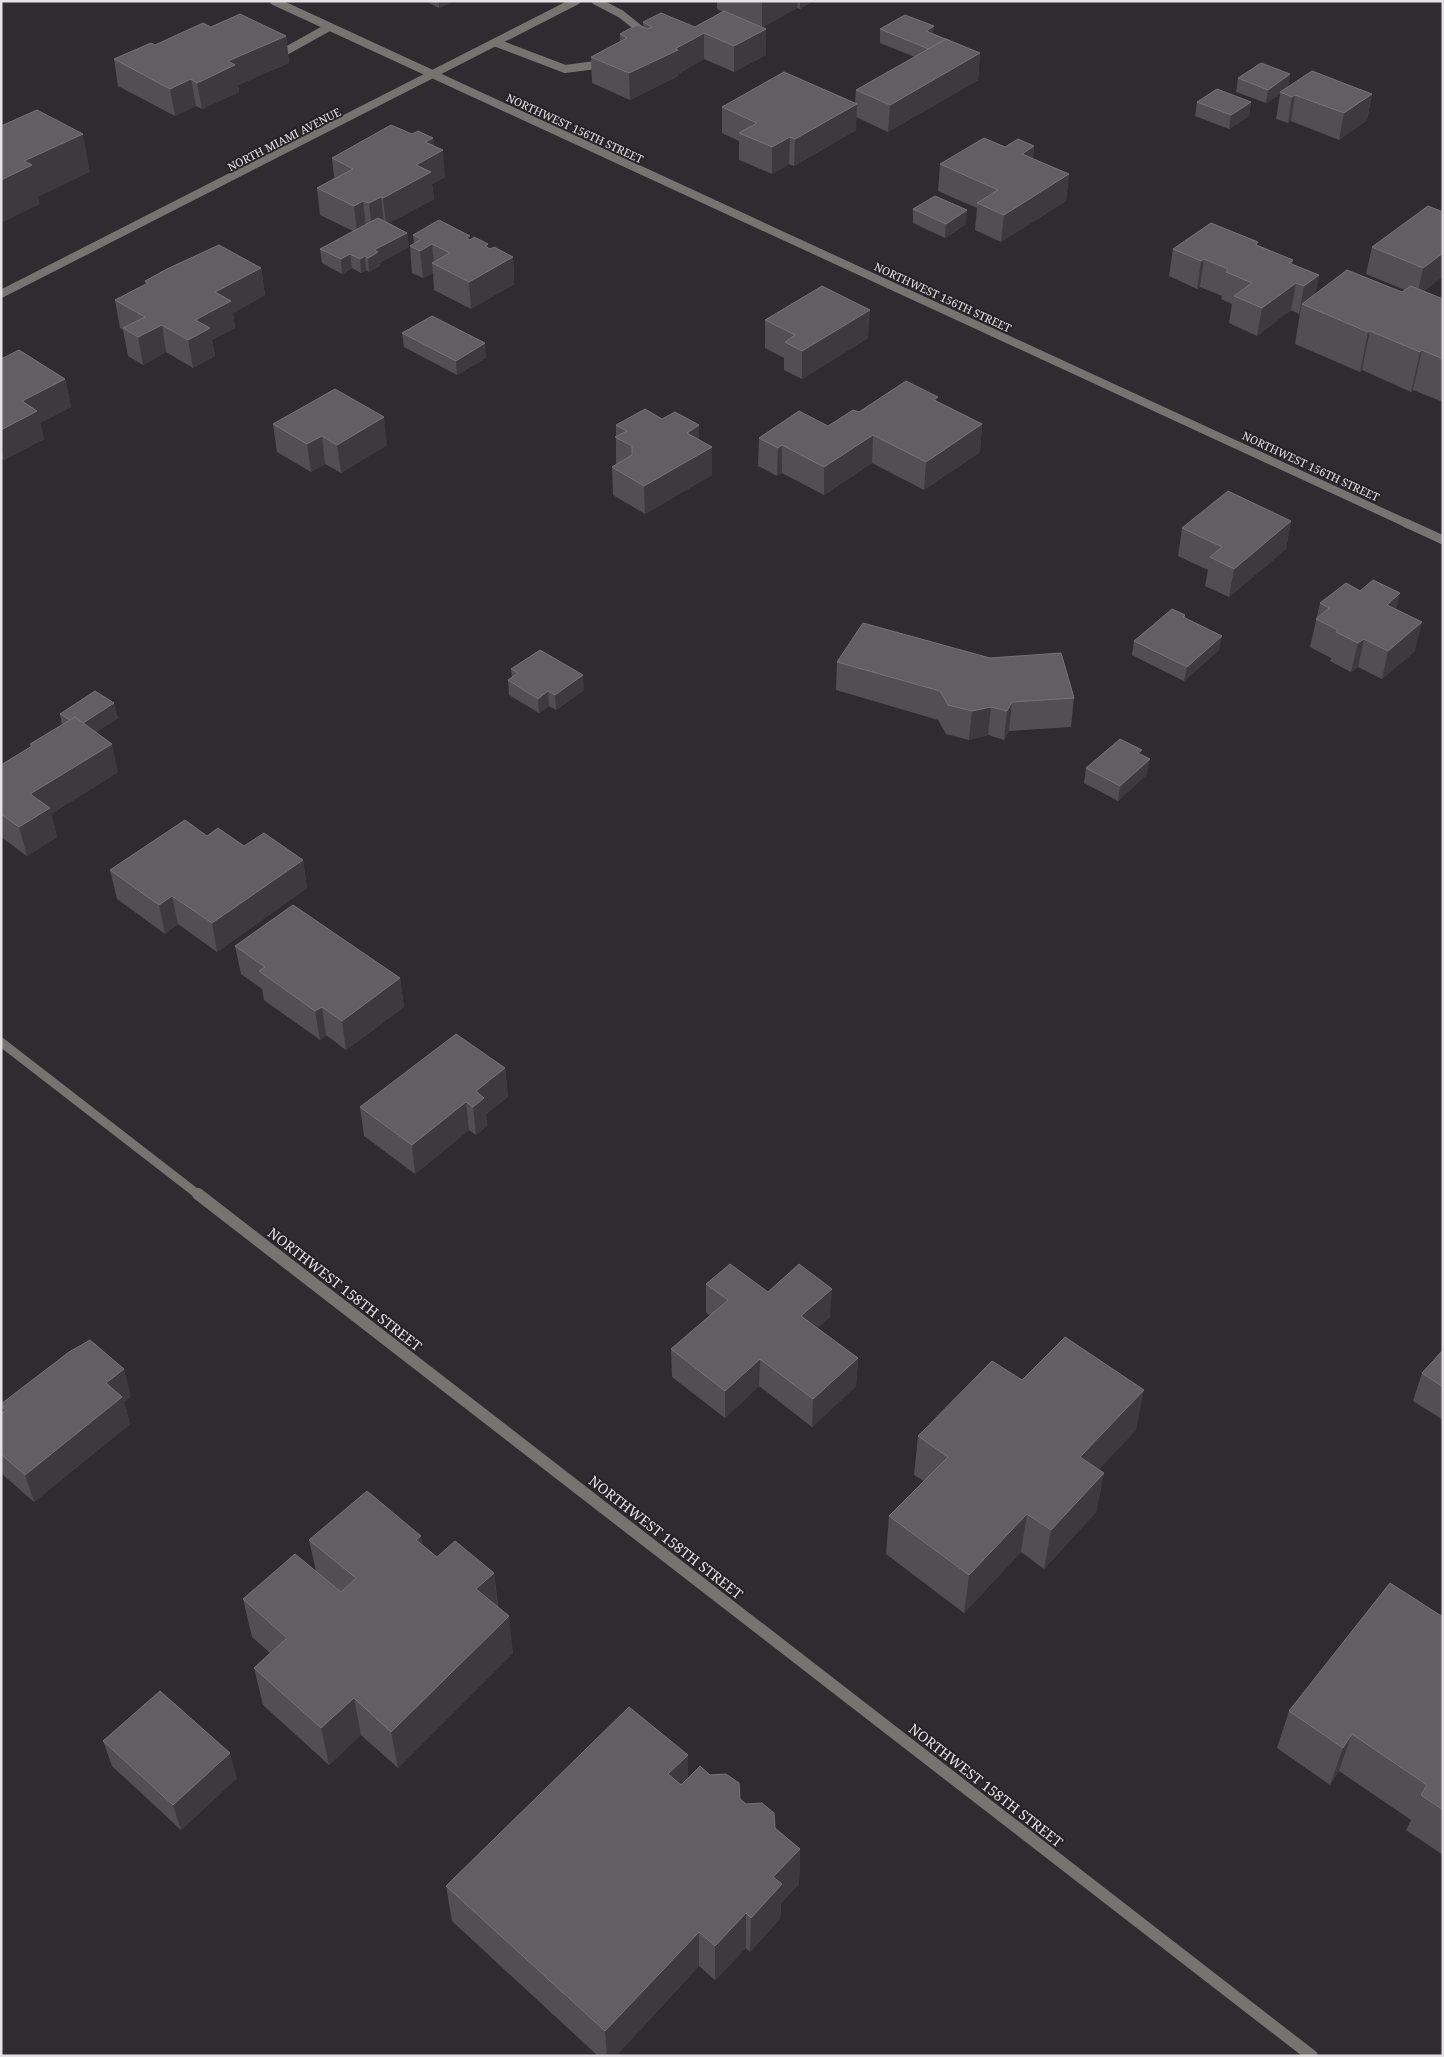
<svg xmlns="http://www.w3.org/2000/svg" width="1444" height="2057" font-family="'Noto Serif',serif">
	<style>
		.lines { fill: none; stroke-linecap: round; stroke-linejoin: round }
		.service { stroke: #767471; stroke-width: 8 }
		.minor-far2 { stroke: #767471; stroke-width: 8 }
		.minor-far1 { stroke: #767471; stroke-width: 9 }
		.minor { stroke: #767471; stroke-width: 12 }
		.tertiary { stroke: #767471; stroke-width: 8 }
		.wall { fill: #534e54 }
		.shaded-wall { fill: #3e393f }
		.building { fill: #635e64; stroke: #777378 }
		.labels { text-anchor: middle; dominant-baseline: central; stroke-width: 4; stroke-linejoin: round; paint-order: stroke }
		.far-street-label { font-size: 11px; fill: #e4e2e5; stroke: #262227 }
		.street-label { font-size: 14px; fill: #e4e2e5; stroke: #262227 }
	</style>
	<rect width="100%" height="100%" fill="#302b31"/>
	<g class="lines">
		<g class="service">
			<path d="M596 1 621 14 646 34"/>
			<path d="M497 43 565 69 596 65 604 62"/>
			<path d="M286 51 329 27"/>
		</g>
		<path class="minor-far2" d="M274 1 1408 524"/>
		<g class="minor-far1">
			<path d="M1406 523 1443 540"/>
			<path d="M1 1042 200 1196"/>
		</g>
		<path class="minor" d="M198 1194 1312 2056"/>
		<path class="tertiary" d="M1 294 576 1"/>
	</g>
	<g class="wall">
		<path d="M425 1H454L439 8Z"/>
		<path d="M717 1H813L800 9 797 8 762 27 766 29V55L734 72 704 59 678 74V76L630 100 592 83 591 57 620 41V34L643 27V22L695 27 723 12 717 9Z"/>
		<path d="M211 27 286 36 289 63 238 85 239 92 202 109 196 106 175 116 118 86 114 59Z"/>
		<path d="M880 29 934 34 980 53 978 80 888 132 856 117V130L794 166 789 164 772 174 739 160V141L722 133V107L855 103 856 90 915 57 880 43Z"/>
		<path d="M1290 74 1288 86 1372 94 1367 120 1339 140 1291 121 1288 123 1276 119 1280 94 1266 103 1236 92 1238 78Z"/>
		<path d="M1197 102H1251L1249 116 1229 129 1195 116Z"/>
		<path d="M412 134 433 138 434 146 445 177 432 184 434 199 389 223 407 233 409 247 379 263 380 266 369 272 366 270 361 273 352 268 342 274 322 263 320 249 353 231 320 215 317 188 334 178 332 158Z"/>
		<path d="M1034 146 1033 159 1069 174 1066 201 1001 242 975 230 977 208 938 191 940 164 1005 147Z"/>
		<path d="M913 209 966 224 945 238 913 223Z"/>
		<path d="M1443 212V276L1424 291 1443 299V402L1413 390 1411 392 1362 370 1360 372 1295 344 1300 313 1299 314 1291 310 1257 336 1229 323 1232 304 1221 299 1222 296 1200 287 1197 289 1169 276 1173 249 1258 245 1293 260 1292 264 1319 275 1315 294 1402 292 1405 290 1366 274 1372 247Z"/>
		<path d="M413 235 471 239 488 248 513 257 514 284 471 309 434 290 433 273 423 278 412 273 410 246 414 243Z"/>
		<path d="M261 268 265 295 233 313 235 328 212 340 215 356 193 368 166 352 143 365 128 356 123 330 120 328 115 300 146 284 145 281Z"/>
		<path d="M765 320 868 338 802 379 784 370V358L765 348Z"/>
		<path d="M402 333 486 358 457 375 404 347Z"/>
		<path d="M1 359 65 379 71 407 40 423 44 439 4 460 1 458Z"/>
		<path d="M938 402 982 424 980 452 924 490 872 463 824 495 782 473 777 476 758 466 759 438 828 426 859 412Z"/>
		<path d="M662 419 699 425V440L712 447V475L645 514 613 495 612 467 616 464V425Z"/>
		<path d="M273 424 387 445 341 473 325 464 311 472 277 452Z"/>
		<path d="M1291 521 1286 549 1229 597 1205 586 1208 570 1178 556 1182 528Z"/>
		<path d="M1320 603 1397 609 1415 651 1382 679 1358 667 1351 672 1330 661 1331 658 1310 647Z"/>
		<path d="M1185 615V617L1219 650 1184 681 1132 655 1134 641Z"/>
		<path d="M837 662 1074 698 1071 727 1009 731 1004 740 988 735 969 740 946 734 938 720 836 690Z"/>
		<path d="M511 669 584 690 556 710 549 706 539 713 509 695 508 680 512 677Z"/>
		<path d="M60 714 118 718 96 732 118 772 51 814 57 837 27 856 1 837V765L31 747 30 744 62 725Z"/>
		<path d="M1141 755 1147 774 1118 801 1084 783 1086 768Z"/>
		<path d="M207 836 244 846 303 860 307 888 217 952 178 924 165 934 117 899 110 870Z"/>
		<path d="M235 946 400 978 404 1007 346 1050 326 1035 320 1040 264 1000 262 989 241 974Z"/>
		<path d="M505 1068 508 1097 486 1114 487 1126 476 1135 469 1130 415 1174 364 1136 360 1107Z"/>
		<path d="M706 1284 768 1292 830 1317 817 1328 858 1358 856 1386 812 1427 759 1386 725 1418 672 1377 671 1349 710 1316 706 1312Z"/>
		<path d="M1443 1350V1420L1413 1401 1422 1373Z"/>
		<path d="M1022 1380 1136 1430 1098 1470 1104 1473 1096 1512 1044 1569 1021 1552 964 1613 886 1554 889 1516 924 1481 914 1475 918 1436Z"/>
		<path d="M131 1396 124 1402 130 1424 34 1502 1 1473V1413H2L1 1410V1404Z"/>
		<path d="M309 1540 423 1545 437 1557 494 1573 498 1606 513 1653 398 1768 361 1735 329 1765 263 1705 254 1668 270 1653 252 1637 243 1599 316 1571Z"/>
		<path d="M1443 1617V1855L1406 1830 1411 1820 1339 1771 1330 1785 1277 1748 1289 1711Z"/>
		<path d="M103 1741 237 1778 181 1830 112 1766Z"/>
		<path d="M688 1755V1778L710 1775 740 1799 800 1849 799 1884 781 1903 780 1919 750 1952 746 1948 715 1980 699 1966 616 2056H598L452 1921 446 1886Z"/>
	</g>
	<g class="shaded-wall">
		<path d="M439 1H454L439 8Z"/>
		<path d="M763 1H798L797 8 762 28V2Z"/>
		<path d="M800 1H813L800 9Z"/>
		<path d="M934 26 933 40 926 31Z"/>
		<path d="M766 29V55L734 72V46Z"/>
		<path d="M704 33V59L678 74V76L630 100 629 73Z"/>
		<path d="M286 36 289 63 238 85 239 92 202 109 197 83 228 61Z"/>
		<path d="M980 53 978 80 888 132 890 105Z"/>
		<path d="M1290 74 1288 88 1280 92V94L1266 103 1268 90Z"/>
		<path d="M191 79 196 106 175 116 170 89Z"/>
		<path d="M1372 94 1367 120 1339 140 1344 113Z"/>
		<path d="M1295 95 1291 121 1288 123 1292 97Z"/>
		<path d="M1251 102 1249 116 1229 129 1231 115Z"/>
		<path d="M857 104 856 130 794 166 795 139Z"/>
		<path d="M83 134 90 172 38 197 40 204 1 223V180L24 161Z"/>
		<path d="M790 137 789 164 772 174V147Z"/>
		<path d="M433 138 434 155 443 150 445 177 432 184 434 199 386 225 383 198 416 165 425 142Z"/>
		<path d="M1034 146 1032 173 1022 154Z"/>
		<path d="M1069 174 1066 201 1001 242 1004 215Z"/>
		<path d="M381 197 384 224 372 231 369 203Z"/>
		<path d="M363 201 366 228 357 233 354 206Z"/>
		<path d="M967 210 966 224 945 238 946 224Z"/>
		<path d="M407 233 409 247 379 263 380 266 369 272 368 258 374 250Z"/>
		<path d="M432 244 434 264 432 263 433 273 423 278 420 251Z"/>
		<path d="M488 244 490 270 513 257 514 284 471 309 469 282 485 246Z"/>
		<path d="M1443 253V276L1417 296 1423 268Z"/>
		<path d="M350 254 352 268 342 274 341 259Z"/>
		<path d="M365 256 366 270 361 273 360 259Z"/>
		<path d="M1204 259 1200 287 1197 289 1201 261Z"/>
		<path d="M261 268 265 295 233 313 235 328 212 340 215 356 193 368 188 340 195 320 215 292Z"/>
		<path d="M1319 275 1314 303 1302 304 1300 313 1299 314 1304 286Z"/>
		<path d="M1296 283 1291 310 1257 336 1262 308Z"/>
		<path d="M870 310 868 338 802 379V351Z"/>
		<path d="M162 325 166 352 143 365 138 337Z"/>
		<path d="M1370 331 1362 370 1360 372 1368 332Z"/>
		<path d="M485 343 486 358 457 375 456 361Z"/>
		<path d="M1422 350 1413 390 1411 392 1420 352Z"/>
		<path d="M65 379 71 407 40 423 44 439 4 460 1 448V430L22 401Z"/>
		<path d="M384 417 387 445 341 473 337 445Z"/>
		<path d="M982 424 980 452 924 490 926 462Z"/>
		<path d="M699 425V453L687 433Z"/>
		<path d="M873 435 872 463 824 495V467Z"/>
		<path d="M322 436 325 464 311 472 307 444Z"/>
		<path d="M782 445V473L777 476 778 448Z"/>
		<path d="M712 447V475L645 514 644 486Z"/>
		<path d="M1291 521 1286 549 1229 597 1234 569Z"/>
		<path d="M1400 593 1394 622 1387 605Z"/>
		<path d="M1422 622 1415 651 1382 679 1388 651Z"/>
		<path d="M1222 636 1219 650 1184 681 1187 667Z"/>
		<path d="M1364 639 1358 667 1351 672 1358 643Z"/>
		<path d="M583 675 584 690 556 710 555 695Z"/>
		<path d="M548 691 549 706 539 713 538 699Z"/>
		<path d="M1012 702 1009 731 1004 740 1007 711Z"/>
		<path d="M114 703 118 718 83 741 79 726Z"/>
		<path d="M991 707 988 735 969 740 972 711Z"/>
		<path d="M112 744 118 772 51 814 57 837 27 856 19 827 30 794Z"/>
		<path d="M1150 759 1147 774 1118 801 1120 786Z"/>
		<path d="M303 860 307 888 217 952 212 923Z"/>
		<path d="M172 896 178 924 165 934 159 905Z"/>
		<path d="M400 978 404 1007 346 1050 342 1021Z"/>
		<path d="M322 1007 326 1035 320 1040 315 1011Z"/>
		<path d="M505 1068 508 1097 486 1114 487 1126 476 1135 473 1107 476 1091Z"/>
		<path d="M466 1102 469 1130 415 1174 412 1145Z"/>
		<path d="M832 1289 830 1317 800 1344 801 1316Z"/>
		<path d="M858 1358 856 1386 812 1427 813 1399Z"/>
		<path d="M760 1359 759 1386 725 1418V1391Z"/>
		<path d="M124 1369 131 1396 124 1402 130 1424 34 1502 25 1475 106 1383Z"/>
		<path d="M1144 1390 1136 1430 1074 1496 1080 1457Z"/>
		<path d="M1104 1473 1096 1512 1044 1569 1051 1530Z"/>
		<path d="M1027 1514 1021 1552 964 1613 969 1575Z"/>
		<path d="M421 1536 427 1574 416 1540Z"/>
		<path d="M494 1573 498 1611 476 1589Z"/>
		<path d="M509 1616 513 1653 398 1768 391 1732Z"/>
		<path d="M354 1698 361 1735 329 1765 321 1728Z"/>
		<path d="M1352 1734 1339 1771 1330 1785 1343 1748Z"/>
		<path d="M230 1753 237 1778 181 1830 173 1805Z"/>
		<path d="M688 1755V1791L670 1810 668 1774Z"/>
		<path d="M800 1849 799 1884 781 1903 780 1919 750 1952 751 1918 773 1877Z"/>
		<path d="M746 1913V1948L715 1980V1946Z"/>
		<path d="M699 1932V1966L616 2056H607L605 2031Z"/>
	</g>
	<g class="building">
		<path d="M724 11 766 29 734 46 704 33 675 49 678 50 629 73 591 57 627 38 620 34 629 29 638 25 647 29 652 27 643 22 661 13 695 27Z"/>
		<path d="M240 14 286 36 228 61 235 65 197 83 191 79 170 89 114 59 151 43 155 45 203 23 211 27Z"/>
		<path d="M905 15 934 26 926 31 950 41 946 39 929 49 880 29Z"/>
		<path d="M946 39 980 53 890 105 856 90Z"/>
		<path d="M1261 63 1290 74 1268 90 1238 78Z"/>
		<path d="M1312 71 1372 94 1344 113 1295 95 1292 97 1280 92Z"/>
		<path d="M784 72 857 104 795 139 790 137 772 147 739 133 757 123 722 107Z"/>
		<path d="M1217 89 1251 102 1231 115 1197 102Z"/>
		<path d="M37 110 83 134 24 161 32 165 1 180V126Z"/>
		<path d="M391 125 412 134 418 131 433 138 425 142 443 150 416 165 431 172 383 198 381 197 369 203 363 201 354 206 317 188 353 169 332 158Z"/>
		<path d="M984 138 1005 147 1018 139 1034 146 1022 154 1069 174 1004 215 977 203 998 190 940 164Z"/>
		<path d="M935 196 967 210 946 224 913 209Z"/>
		<path d="M1428 206 1443 212V253L1423 268 1372 247Z"/>
		<path d="M378 218 407 233 374 250 378 252 368 258 365 256 360 259 350 254 341 259 320 249Z"/>
		<path d="M439 220 470 236 466 238 470 240 474 237 488 244 485 246 490 249 494 247 513 257 469 282 432 263 450 253 432 244 420 251 410 246 421 239 413 235Z"/>
		<path d="M1211 223 1258 242 1256 245 1293 260 1289 263 1319 275 1304 286 1296 283 1262 308 1234 296 1252 283 1226 272 1228 269 1204 259 1201 261 1173 249Z"/>
		<path d="M219 245 261 268 215 292 231 301 195 320 210 328 188 340 162 325 138 337 123 328 145 317 115 300 148 283 145 281 167 269Z"/>
		<path d="M1347 270 1402 292 1411 286 1443 299V359L1422 350 1420 352 1370 331 1368 332 1302 304Z"/>
		<path d="M822 286 870 310 802 351 785 342 795 335 765 320Z"/>
		<path d="M432 316 485 343 456 361 402 333Z"/>
		<path d="M19 350 65 379 22 401 37 411 1 430V359Z"/>
		<path d="M906 381 938 397 934 400 982 424 926 462 873 435 824 467 782 445 778 448 759 438 799 411 828 426 853 410 859 412Z"/>
		<path d="M335 389 384 417 337 445 322 436 307 444 273 424Z"/>
		<path d="M645 409 662 419 675 412 699 425 687 433 712 447 644 486 612 467 632 455V446L615 437 627 431 616 425Z"/>
		<path d="M1228 491 1291 521 1234 569 1210 557 1222 547 1182 528Z"/>
		<path d="M1373 580 1400 593 1387 605 1422 622 1388 651 1364 639 1358 643 1336 632 1338 630 1316 619 1329 608 1320 603 1346 583 1360 591Z"/>
		<path d="M1172 609 1185 615 1183 617 1222 636 1187 667 1134 641Z"/>
		<path d="M863 623 990 658 1061 653 1074 698 1012 702 1007 711 991 707 972 711 948 705 940 691 837 662Z"/>
		<path d="M540 650 583 675 555 695 548 691 538 699 508 680 518 673 511 669Z"/>
		<path d="M95 691 114 703 83 723 75 717 70 720 60 714Z"/>
		<path d="M75 717 112 744 30 794 50 808 19 827 1 814V765L32 746 30 744Z"/>
		<path d="M1120 739 1142 750 1138 753 1150 759 1120 786 1086 768Z"/>
		<path d="M185 820 207 836 218 828 244 846 264 833 303 860 212 923 172 896 159 905 110 870Z"/>
		<path d="M293 905 400 978 342 1021 322 1007 315 1011 259 971 265 967 235 946Z"/>
		<path d="M456 1034 505 1068 476 1091 484 1098 473 1107 466 1102 412 1145 360 1107Z"/>
		<path d="M730 1264 768 1292 799 1264 832 1289 801 1316 858 1358 813 1399 760 1359 725 1391 671 1349 728 1300 706 1284Z"/>
		<path d="M1065 1337 1144 1390 1080 1457 1104 1473 1051 1530 1027 1514 969 1575 889 1516 948 1457 918 1436 992 1361 1022 1380Z"/>
		<path d="M90 1340 124 1369 106 1383 122 1397 25 1475 1 1454V1414L6 1410 1 1406V1404L69 1352Z"/>
		<path d="M1443 1350V1387L1422 1373Z"/>
		<path d="M367 1491 421 1536 416 1540 437 1557 455 1541 494 1573 476 1589 509 1616 391 1732 354 1698 321 1728 254 1668 287 1638 243 1599 295 1554 341 1592 356 1578 309 1540Z"/>
		<path d="M1390 1583 1443 1617V1810L1421 1795 1427 1785 1352 1734 1343 1748 1289 1711Z"/>
		<path d="M160 1691 230 1753 173 1805 103 1741Z"/>
		<path d="M629 1707 688 1755 668 1774 681 1785 700 1766 710 1775 726 1774 739 1783 740 1799 746 1804 762 1803 774 1813 775 1828 800 1849 773 1877 782 1884 751 1918 746 1913 715 1946 699 1932 605 2031 446 1886Z"/>
	</g>
	<g class="labels">
		<g class="far-street-label">
			<text transform="translate(575 128) rotate(25)">NORTHWEST 156TH STREET</text>
			<text transform="translate(284 139) rotate(-27)">NORTH MIAMI AVENUE</text>
			<text transform="translate(943 297) rotate(25)">NORTHWEST 156TH STREET</text>
			<text transform="translate(1311 466) rotate(25)">NORTHWEST 156TH STREET</text>
		</g>
		<g class="street-label">
			<text transform="translate(345 1289) rotate(38)">NORTHWEST 158TH STREET</text>
			<text transform="translate(666 1537) rotate(38)">NORTHWEST 158TH STREET</text>
			<text transform="translate(986 1785) rotate(38)">NORTHWEST 158TH STREET</text>
		</g>
	</g>
	<rect width="1444" height="2057" fill="none" stroke="#e4e2e5" stroke-width="5"/>
</svg>
